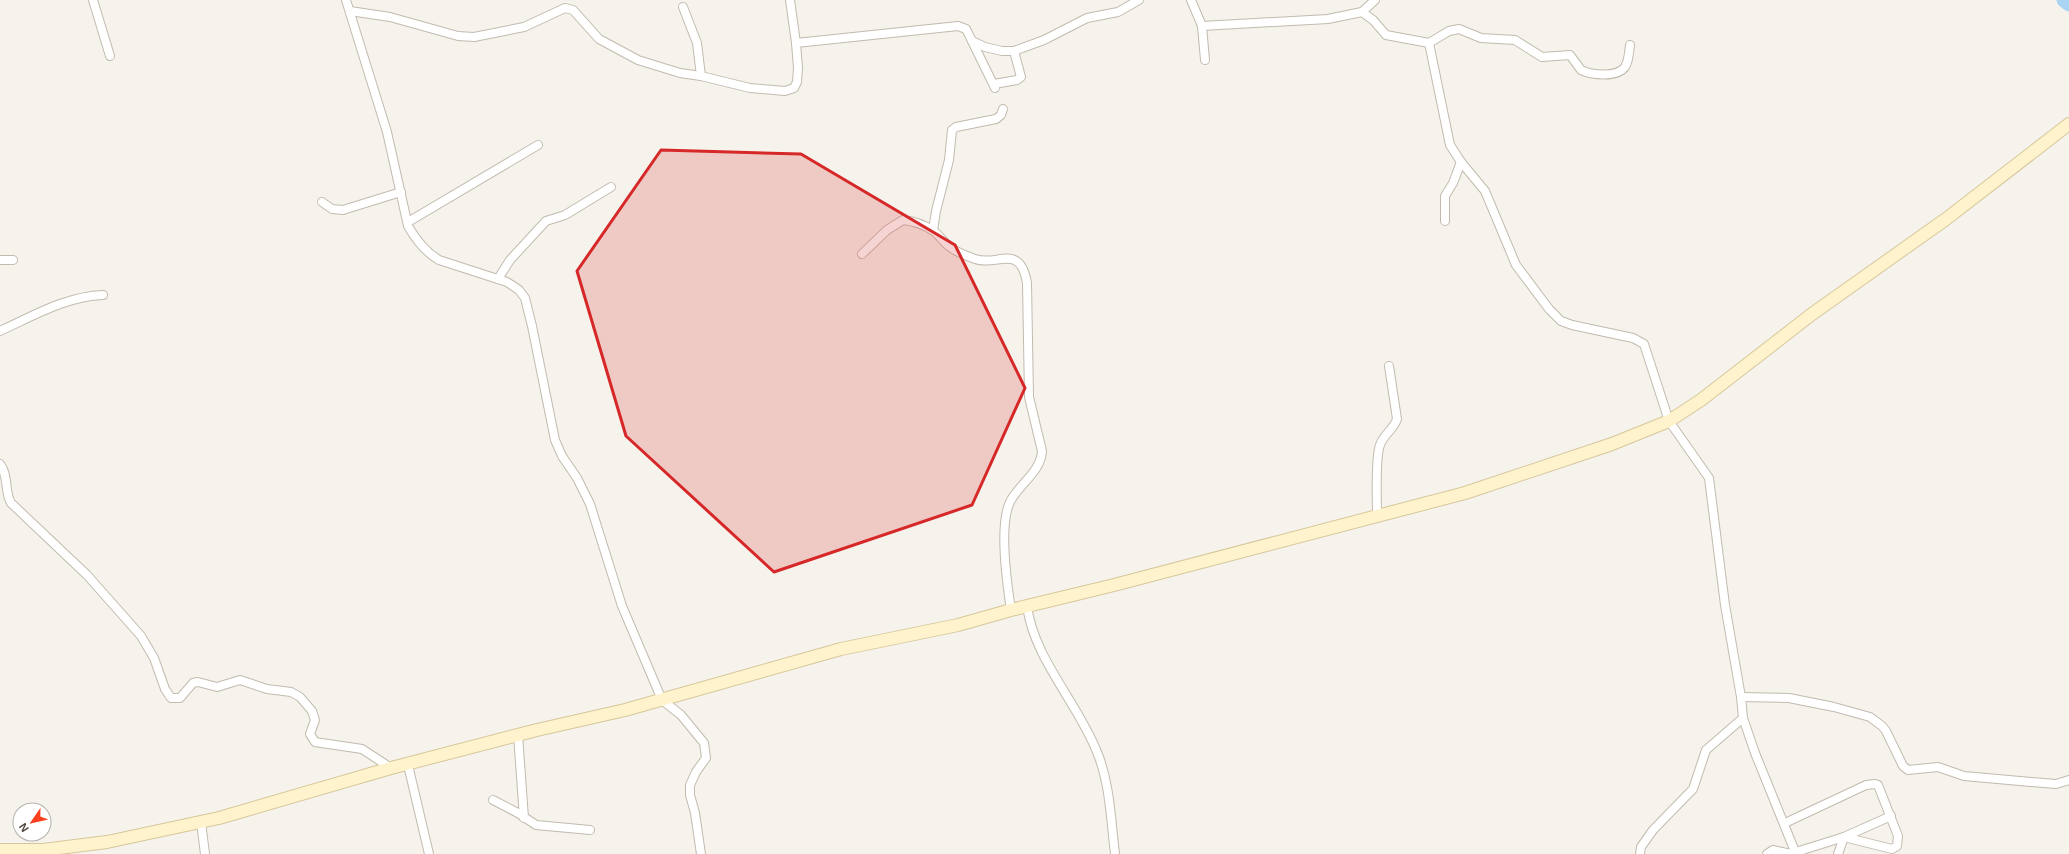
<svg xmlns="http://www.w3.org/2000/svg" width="2069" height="854" font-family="Arial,sans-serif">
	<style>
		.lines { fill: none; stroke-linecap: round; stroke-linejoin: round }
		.river { stroke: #a9d4f2; stroke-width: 15 }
		.street-casing { stroke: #c2bbae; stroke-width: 10 }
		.secondary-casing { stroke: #d6c79b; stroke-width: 14 }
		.street { stroke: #fff; stroke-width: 8 }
		.secondary { stroke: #fff3cd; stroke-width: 12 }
		.marked { fill: #d62828; fill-opacity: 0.2; stroke: #d62828; stroke-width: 3; stroke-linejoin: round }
	</style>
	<rect width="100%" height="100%" fill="#f6f3ec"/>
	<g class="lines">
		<path class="river" d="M2064 0 2069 4"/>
		<defs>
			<g id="street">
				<path d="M93 0 110 56"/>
				<path d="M346 0 387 132 408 226C416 240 425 252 439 260L507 282 519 290 525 298 532 326 555 440 562 456 577 478 590 504 622 606 662 700 681 715 704 743 706 758 696 772 690 785V795L695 813 701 854"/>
				<path d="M790 0 796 43"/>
				<path d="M1191 0 1202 26 1328 19 1362 12 1373 20 1386 35 1429 43"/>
				<path d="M683 7 697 43 701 76"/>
				<path d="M350 11 390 17 458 36 474 37 524 27 565 8 573 10 599 39 638 60 680 73 701 76 750 88 785 91 794 88 797 82 798 68 796 43 958 26 966 29 972 41 985 47 1002 51H1014L1044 40 1087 18 1118 12 1139 0"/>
				<path d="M1362 12 1375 0"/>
				<path d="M1202 26 1205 60"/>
				<path d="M972 41 995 88"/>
				<path d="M1630 45C1629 51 1629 61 1625 67 1617 78 1591 75 1581 70L1570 55 1542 57 1515 40 1481 38 1459 29 1449 31 1429 43 1450 145 1461 162 1485 191 1516 265 1549 309 1561 321 1572 325 1633 338 1644 344 1669 421 1709 478 1725 605 1741 697 1743 718 1706 750 1693 789 1653 830 1641 847 1640 854"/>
				<path d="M994 84 1017 80 1021 77 1014 51"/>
				<path d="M322 202 332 209 343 210 401 192"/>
				<path d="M1445 221V196L1453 183 1461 162"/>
				<path d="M408 222 538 145"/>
				<path d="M933 230 936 211 949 160 952 130 956 127 996 119 1001 115 1003 109"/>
				<path d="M862 254 887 230 903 220C913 221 924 225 932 230 939 234 943 242 950 247 956 252 967 256 975 259 997 267 1020 242 1027 283L1029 397 1042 451C1041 472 1019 484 1010 502 999 524 1007 584 1011 610"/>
				<path d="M0 260H13"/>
				<path d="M498 279 510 260 546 221 565 215 611 187"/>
				<path d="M0 331C33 316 67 296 103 295"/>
				<path d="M0 464C9 476 4 491 11 503L87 575 141 636 154 658 165 689 171 698H180L193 683 198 682 217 687 240 680 267 689 291 692 300 697 312 711 315 720 310 734 315 742 362 749 391 768"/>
				<path d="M1377 516C1377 500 1375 458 1380 445 1383 435 1394 429 1397 419L1389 366"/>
				<path d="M1027 606C1034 659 1078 703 1097 752 1110 783 1111 821 1115 854"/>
				<path d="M1741 697 1789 698 1834 707 1870 717 1882 726 1886 731 1903 766 1908 770 1938 767 1964 776 2031 782 2056 784 2069 780"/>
				<path d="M1743 718 1755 753 1796 854"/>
				<path d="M518 735 524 818"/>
				<path d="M408 765 429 854"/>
				<path d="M493 800 518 813 536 825 590 830"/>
				<path d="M201 822 205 854"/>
				<path d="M1785 823 1866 785 1875 784 1878 785 1898 836 1897 846 1892 849 1844 837"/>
				<path d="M1796 852 1844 837 1891 816"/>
				<path d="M1767 854 1773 850 1791 854"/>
				<path d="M1838 854 1844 837"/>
			</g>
			<path id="secondary" d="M0 850H43L107 842 219 818 391 768 537 730 625 710 841 649 958 625 1011 610 1114 585 1465 493 1612 444 1669 421 1701 400 1812 314 1946 219 2069 124"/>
		</defs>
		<use href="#street" class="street-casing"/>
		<use href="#secondary" class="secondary-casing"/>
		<use href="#street" class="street"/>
		<use href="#secondary" class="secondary"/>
	</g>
	<path class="marked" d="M661 150 801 154 955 245 1025 388 972 505 774 572 626 436 577 271Z"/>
	<g transform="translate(32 822) rotate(236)"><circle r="19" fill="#ffffff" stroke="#b7b4b0"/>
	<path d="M0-3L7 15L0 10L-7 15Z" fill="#fc3f1d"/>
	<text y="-6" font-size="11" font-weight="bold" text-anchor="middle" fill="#4b4439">N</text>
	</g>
</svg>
